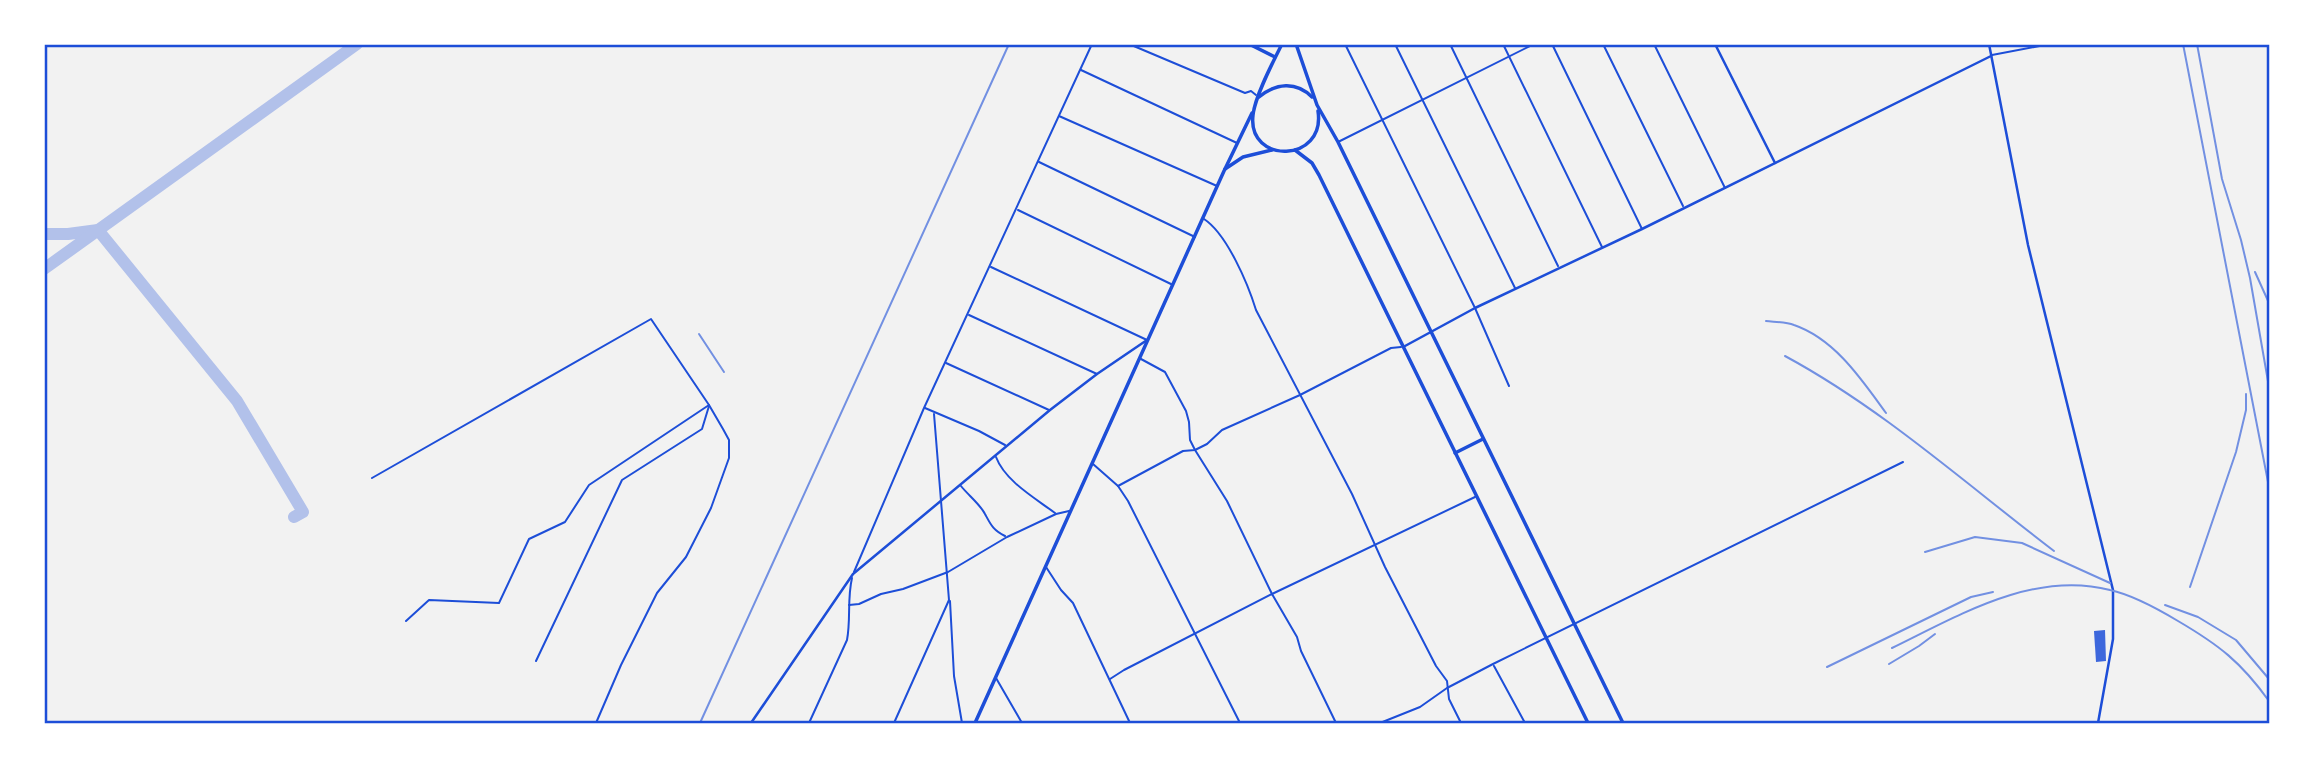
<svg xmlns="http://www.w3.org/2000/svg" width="2313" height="767" font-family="'PT Sans',sans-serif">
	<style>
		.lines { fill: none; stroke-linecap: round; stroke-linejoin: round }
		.taxiway { stroke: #b2c1ea; stroke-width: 12 }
		.building { fill: #3d67dc }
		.minor { stroke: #1d4ed8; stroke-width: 2 }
		.tertiary { stroke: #1d4ed8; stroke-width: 2.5 }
		.primary { stroke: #1d4ed8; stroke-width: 3.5 }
		.rail { stroke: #7290e2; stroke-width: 2 }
		.neatline { fill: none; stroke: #1d4ed8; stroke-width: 2.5 }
	</style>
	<rect width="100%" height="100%" fill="#f2f2f2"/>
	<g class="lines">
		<g class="taxiway">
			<path d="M44 234H68L98 230 237 401 303 512 294 517"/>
			<path d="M44 269 357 44"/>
		</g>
	</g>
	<path class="building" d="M2105 630 2106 661 2096 662 2094 631Z"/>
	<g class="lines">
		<g class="minor">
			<path d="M1129 44 1245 93 1251 91 1256 95"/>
			<path d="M1345 44 1475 308 1509 386"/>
			<path d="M1395 44 1515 288"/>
			<path d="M1450 44 1558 266"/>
			<path d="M1503 44 1602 247"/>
			<path d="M1552 44 1642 229"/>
			<path d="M1603 44 1683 206"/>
			<path d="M1654 44 1725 188"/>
			<path d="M1992 55 2050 44"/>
			<path d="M1081 70 1237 143"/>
			<path d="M1059 116 1217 186"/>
			<path d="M1338 142 1534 44"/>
			<path d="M1039 162 1195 237"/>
			<path d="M1018 210 1173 285"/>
			<path d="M1204 219C1227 234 1248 284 1256 310L1352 494 1385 567 1436 666 1447 681 1449 699 1461 723"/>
			<path d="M991 267 1147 340"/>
			<path d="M969 315 1097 374"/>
			<path d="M1141 359 1165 372 1186 411 1189 422 1190 440 1195 450 1227 501 1272 594 1297 637 1301 651 1336 723"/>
			<path d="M946 363 1049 410"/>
			<path d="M925 408 979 431 1005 445"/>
			<path d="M996 457C1005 481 1035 498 1055 513"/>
			<path d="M1093 464 1118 486 1128 501 1240 723"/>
			<path d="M372 478 651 319 709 405 723 429 729 440V458L711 508 686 557 657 593 621 665 596 723"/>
			<path d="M961 486C968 495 980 504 985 514 991 525 993 530 1005 536"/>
			<path d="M1118 486 1183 451 1195 450 1207 444 1222 430 1300 395 1391 348 1401 347"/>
			<path d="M1046 567 1061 590 1073 603 1130 723"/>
			<path d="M854 572 924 408 1092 44"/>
			<path d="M950 601 954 676 962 723"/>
			<path d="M849 605 859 604 881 594 903 589 948 572 1007 537 1056 514 1069 511"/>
			<path d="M406 621 429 600 499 603 529 539 565 522 589 485 709 405"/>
			<path d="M536 661 622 480 702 429 709 406"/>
			<path d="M1494 666 1525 723"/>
			<path d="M996 678 1022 723"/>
			<path d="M1110 679 1124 670 1272 594 1475 497"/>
			<path d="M809 723 847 640C851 619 847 599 852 578"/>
			<path d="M894 723 949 600 934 414"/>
			<path d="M1380 723 1420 707 1447 688 1493 664 1903 462"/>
		</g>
		<g class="tertiary">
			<path d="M1715 44 1775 163"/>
			<path d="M1989 44 2028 245 2113 590V639L2098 723"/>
			<path d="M1405 346 1475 308 1642 229 1991 56"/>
			<path d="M751 723 853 574 1050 410 1097 374 1147 340"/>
		</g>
		<g class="primary">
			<path d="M1249 44 1275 57"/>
			<path d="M1282 44C1273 62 1255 96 1253 115 1247 165 1326 163 1318 111"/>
			<path d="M1296 44 1317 105 1338 142 1623 723"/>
			<path d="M1259 97C1276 83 1296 81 1312 97"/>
			<path d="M1295 150 1312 163 1319 175 1588 723"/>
			<path d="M1225 169 1243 157 1272 150"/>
			<path d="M1455 453 1483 439"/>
			<path d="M975 723 1224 171 1252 113"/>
		</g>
		<g class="rail">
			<path d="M2183 44 2269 487"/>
			<path d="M2197 44 2222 179 2241 240 2250 278 2269 387"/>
			<path d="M2255 272 2269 303"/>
			<path d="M1766 321C1775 322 1786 322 1794 325 1835 339 1862 380 1886 413"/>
			<path d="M699 334 724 372"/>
			<path d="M1785 356C1883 409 1966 484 2054 551"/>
			<path d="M1925 552 1975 537 2022 543 2110 583"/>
			<path d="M2190 587 2236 452 2246 410V394"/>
			<path d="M2165 605 2198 617 2236 640 2269 679"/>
			<path d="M1892 648C1958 616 2033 570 2110 590 2133 595 2158 609 2178 621 2219 645 2241 662 2269 701"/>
			<path d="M1889 664 1919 646 1935 634"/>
			<path d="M1827 667 1971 597 1993 592"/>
			<path d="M700 723 1009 44"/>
		</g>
	</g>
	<rect width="2313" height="767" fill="none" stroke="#ffffff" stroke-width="91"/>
	<rect x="46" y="46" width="2222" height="676" class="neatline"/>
</svg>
